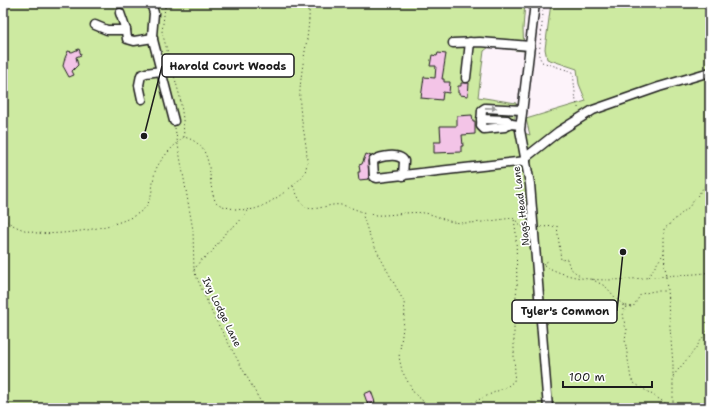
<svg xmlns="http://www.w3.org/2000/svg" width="713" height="411" font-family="'Shantell Sans',sans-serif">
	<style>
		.green { fill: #cdeaa1; stroke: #74835e }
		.building { fill: #f3c4e7; stroke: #1c1c1c }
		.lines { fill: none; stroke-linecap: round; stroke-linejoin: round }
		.minor-casing { stroke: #1c1c1c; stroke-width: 11 }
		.path { stroke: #1c1c1c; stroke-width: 1; stroke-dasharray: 1 3; stroke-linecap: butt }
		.minor { stroke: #fff; stroke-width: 8 }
		.oneway { fill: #999 }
		.labels { text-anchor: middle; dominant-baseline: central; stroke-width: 3.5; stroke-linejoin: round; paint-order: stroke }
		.street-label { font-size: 10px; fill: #1c1c1c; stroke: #fff }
		.leader { fill: none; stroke: #1c1c1c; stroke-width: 1.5 }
		.callout-dot { fill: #1c1c1c; stroke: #fff; stroke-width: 1.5 }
		.callout { fill: #fff; stroke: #1c1c1c; stroke-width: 1.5 }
		.callout-label { font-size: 11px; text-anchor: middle; font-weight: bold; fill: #1c1c1c }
	</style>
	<rect width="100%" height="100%" fill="#fdf3fa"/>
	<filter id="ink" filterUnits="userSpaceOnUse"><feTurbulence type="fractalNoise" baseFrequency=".025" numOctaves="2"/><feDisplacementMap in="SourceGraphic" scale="8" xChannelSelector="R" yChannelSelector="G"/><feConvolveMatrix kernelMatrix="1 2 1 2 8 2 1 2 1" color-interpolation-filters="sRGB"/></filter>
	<g filter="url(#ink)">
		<path class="green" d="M3 3H525L523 29 524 51 489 47 484 51 478 97 516 103 514 130 530 135 526 119 586 101 579 84 577 69 547 59 545 49 551 3H710V408H3Z"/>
		<g class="building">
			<path d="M79 49 81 55 76 57 78 65 72 71 74 75 69 77 63 66 65 58 68 51 72 52Z"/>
			<path d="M438 53 446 54 442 79H444V82H450L449 93 443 92 442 100 421 98 424 77 435 78 436 66H430L432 55 437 56Z"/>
			<path d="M461 83H469L468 96 460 95V93H458V86H461Z"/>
			<path d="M472 115 473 121H475V134L462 135 463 146H461V152L434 153V142H441L440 126H457V116Z"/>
			<path d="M366 154 371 156 368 161 369 179 359 180 358 172H360L359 165 362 164Z"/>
			<path d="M371 391 375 402 368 405 364 394Z"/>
		</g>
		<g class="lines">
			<defs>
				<g id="minor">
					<path d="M151 3 154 13 152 36 174 121"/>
					<path d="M535 3 520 130 530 184 548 408"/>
					<path d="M120 13 126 30 127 39 134 41 153 38"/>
					<path d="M95 25 107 30H126"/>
					<path d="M453 43 480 42 530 46"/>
					<path d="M466 78 470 42"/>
					<path d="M142 99 139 85 141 75 146 73 161 71"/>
					<path d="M481 119 507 120 511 124"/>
					<path d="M520 125 511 124 505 127 484 129 481 126 482 110 485 108 522 110"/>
					<path d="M525 158 558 132 593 110 659 87 710 72"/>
					<path d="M403 176 404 161C403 159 402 158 399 157 393 154 377 157 373 161L374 177 377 178 526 161"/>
				</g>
			</defs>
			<use href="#minor" class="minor-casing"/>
			<g class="path">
				<path d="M20 3 27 5 36 3"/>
				<path d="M163 3 165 7 182 3"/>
				<path d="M222 3 234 5 243 3"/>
				<path d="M289 3 309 11"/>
				<path d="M544 3 539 56 542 62 573 72 576 102 579 110"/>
				<path d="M165 7 162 32 180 97 183 119 184 137"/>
				<path d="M175 128 193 230 194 271 213 315 264 408"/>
				<path d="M293 186C297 193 300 205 308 208 317 211 330 203 341 205 353 207 363 214 376 215 392 216 408 211 424 213 434 214 443 220 453 222 473 225 494 220 513 218L526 230"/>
				<path d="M362 213 369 235 379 255 404 302 405 313 399 357 402 371 414 393 419 398 432 408"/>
				<path d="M3 219C13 226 24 231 37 233 61 236 133 227 147 205 153 196 152 183 155 172 158 161 174 145 184 137 208 143 209 163 211 185 212 190 213 198 216 202 223 209 246 211 254 209 266 207 300 183 305 172 311 156 301 124 300 106 298 71 311 38 309 3"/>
				<path d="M541 227 557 226 561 260 567 259 570 268 581 277"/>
				<path d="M664 253 673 364V408"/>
				<path d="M543 264 548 261"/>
				<path d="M544 265C580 287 627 279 667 276 681 274 696 275 710 272"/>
				<path d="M194 270 200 261 211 253 226 232 238 223 248 211"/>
				<path d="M648 277 664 253V229L689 207 710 179"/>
				<path d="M592 279C596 282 602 284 606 287 614 295 620 307 633 307L641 294 654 291H666"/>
				<path d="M623 305V312"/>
				<path d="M627 307 623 313 625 326 627 329 625 340 631 379 634 383 673 408"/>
				<path d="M673 376 693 352 710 327"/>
				<path d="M461 408 508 386 514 381 515 371 514 358V314L517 287 516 233 514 219"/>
			</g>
			<use href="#minor" class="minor"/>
		</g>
		<defs><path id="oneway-solid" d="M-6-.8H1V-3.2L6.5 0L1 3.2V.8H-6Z"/></defs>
		<use class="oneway" href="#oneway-solid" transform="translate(491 108) rotate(1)"/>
	</g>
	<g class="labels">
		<g class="street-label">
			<text transform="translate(521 206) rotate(-97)">Nags Head Lane</text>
			<text transform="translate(222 312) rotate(64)">Ivy Lodge Lane</text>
		</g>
	</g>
	<path class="leader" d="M144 136L162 66M623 252L617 311"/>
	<g class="callout-dot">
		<circle cx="144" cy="136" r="4"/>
		<circle cx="623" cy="252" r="4"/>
	</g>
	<g class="callout">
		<rect x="162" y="54" width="132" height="23" rx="4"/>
		<rect x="512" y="300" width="105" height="23" rx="4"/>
	</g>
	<g class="callout-label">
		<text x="228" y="70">Harold Court Woods</text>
		<text x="565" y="315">Tyler's Common</text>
	</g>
	<rect width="713" height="411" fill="none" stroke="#fff" stroke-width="16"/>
	<rect x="8" y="8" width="697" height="395" fill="none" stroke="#1c1c1c" stroke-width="1.5" filter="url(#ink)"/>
	<path d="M563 381v6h89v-6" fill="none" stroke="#1c1c1c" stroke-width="2"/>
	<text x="569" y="381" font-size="12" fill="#1c1c1c" stroke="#ffffff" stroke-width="3" paint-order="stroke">100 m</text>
</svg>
